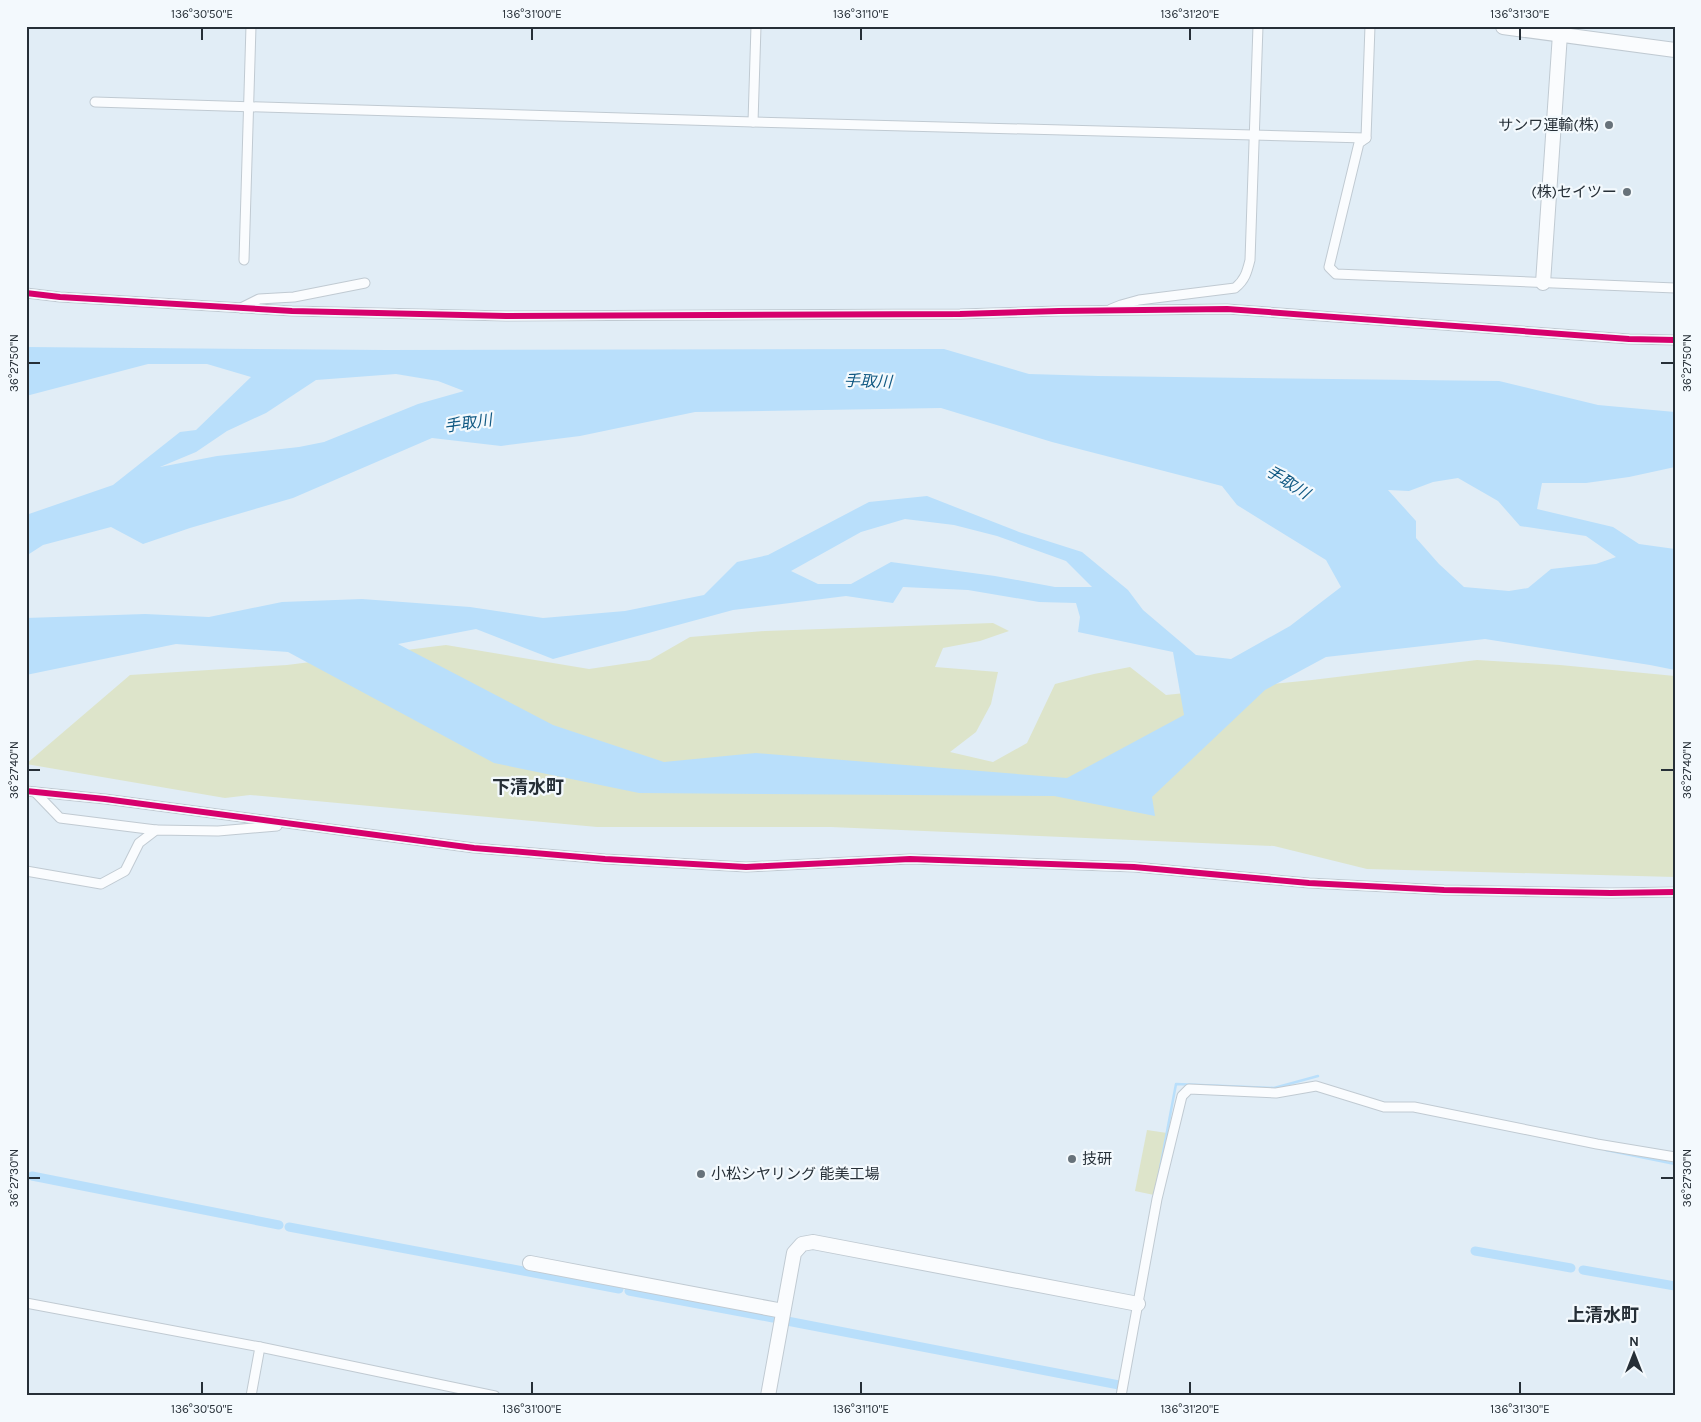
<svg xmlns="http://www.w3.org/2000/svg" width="1701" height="1422" font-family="Karla,'Noto Sans JP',sans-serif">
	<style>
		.green { fill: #dde4ca }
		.water { fill: #b9dffb; fill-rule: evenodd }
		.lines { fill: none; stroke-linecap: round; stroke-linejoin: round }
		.stream { stroke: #b9dffb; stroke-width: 2.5 }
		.canal { stroke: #b9dffb; stroke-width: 9 }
		.street-casing { stroke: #c0cad2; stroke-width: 11 }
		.secondary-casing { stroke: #c0cad2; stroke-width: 16 }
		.street { stroke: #fafcfe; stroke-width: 9 }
		.secondary { stroke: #fafcfe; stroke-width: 14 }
		.cycleway-casing { stroke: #f3f9fd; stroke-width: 9 }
		.cycleway { stroke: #d6006c; stroke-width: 6 }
		.ticks { fill: none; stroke: #262f37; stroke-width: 2 }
		.poi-dot { fill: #67727a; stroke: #f3f9fd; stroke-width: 2 }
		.labels { text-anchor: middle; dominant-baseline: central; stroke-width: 4.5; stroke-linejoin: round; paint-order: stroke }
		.poi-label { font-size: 15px; fill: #262f37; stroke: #f3f9fd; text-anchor: end }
		.water-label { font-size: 16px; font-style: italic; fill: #115983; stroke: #f3f9fd }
		.quarter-label { font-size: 18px; font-weight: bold; fill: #262f37; stroke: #f3f9fd }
		.neatline { fill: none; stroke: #262f37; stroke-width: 2 }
		.ticks-label { font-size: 12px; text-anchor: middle; fill: #262f37 }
	</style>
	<rect width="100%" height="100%" fill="#e1edf6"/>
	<g class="green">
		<path d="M993 623 1009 631 980 641 943 648 935 667 998 672 991 704 976 732 950 752 993 762 1027 743 1055 684 1094 674 1130 667 1166 695 1312 680 1477 660 1560 665 1675 676V877L1367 869 1274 846 831 827H597L250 795 225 798 26 764 130 675 287 665 446 645 589 669 650 660 690 637 765 631Z"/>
		<path d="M1147 1130 1167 1133 1154 1195 1135 1191Z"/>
	</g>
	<path class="water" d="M26 347 387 350 944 349 1029 374 1098 376 1499 381 1598 405 1675 412V467L1629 477 1586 483H1542L1537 509 1613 527 1639 544 1675 549V670L1650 665 1485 639 1326 657 1265 690 1152 797 1155 816 1054 796 639 793 494 763 288 652 176 644 26 675V618L145 614 209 617 282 602 362 599 470 607 543 618 625 611 704 595 737 562 768 555 869 502 927 496 1019 532 1082 552 1128 590 1143 610 1196 655 1231 659 1290 626 1341 587 1326 560 1237 505 1222 486 1052 442 941 408 695 412 580 436 501 446 432 438 293 498 190 528 143 544 111 527 43 545 26 556V515L113 485 180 432 196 430 251 377 207 364H148L26 396ZM396 374 438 381 464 391 418 404 324 442 299 447 217 456 160 467 196 452 227 431 266 413 316 380ZM1458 478 1498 501 1520 526 1586 536 1616 557 1596 564 1551 569 1528 588 1509 591 1464 587 1439 564 1416 538V521L1388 490 1409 491 1433 482ZM905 519 954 525 997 536 1066 561 1092 587H1055L995 576 891 562 851 584H818L791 571 861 532ZM903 587 968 590 1039 602 1076 603 1080 617 1078 632 1173 652 1184 715 1067 778 756 753 664 762 553 725 398 644 476 629 553 659 733 610 846 596 893 603Z"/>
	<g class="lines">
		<g class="stream">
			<path d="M1606 1150 1675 1164"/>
			<path d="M1159 1174 1176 1084 1274 1088 1318 1076"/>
			<path d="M1117 1396 1118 1389"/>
		</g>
		<g class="canal">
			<path d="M32 1176 279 1225"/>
			<path d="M289 1227 619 1289"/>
			<path d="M1475 1251 1571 1268"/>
			<path d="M1583 1270 1675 1286"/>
			<path d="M629 1291 773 1318"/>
			<path d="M787 1321 1119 1385"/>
		</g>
		<defs>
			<g id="street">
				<path d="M1370 26 1366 138 1359 143 1329 267 1336 274 1675 288"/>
				<path d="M95 102 753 122 1366 138"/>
				<path d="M753 122 756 26"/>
				<path d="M244 260 251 26"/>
				<path d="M26 293 60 297 292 311 506 316 960 314 1059 311 1227 309 1629 339 1675 340"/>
				<path d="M241 308 259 299 294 297 365 283"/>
				<path d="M1111 309 1121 305 1139 300 1235 288C1245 280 1247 272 1250 260L1258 26"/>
				<path d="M26 791 105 799 474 848 605 859 746 867 910 859 1134 867 1309 883 1444 890 1611 893 1675 892"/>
				<path d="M35 792 60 818 156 830"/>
				<path d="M26 871 101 884 125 871 139 843 156 830 218 831 277 826"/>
				<path d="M26 1303 260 1347 495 1396"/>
				<path d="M251 1396 260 1347"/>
				<path d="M1121 1396 1157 1199 1182 1096 1189 1089 1276 1093 1316 1086 1384 1107H1414L1597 1144 1675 1157"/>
			</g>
			<g id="secondary">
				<path d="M1503 27 1675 50"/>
				<path d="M1543 283 1560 34"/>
				<path d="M530 1263 783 1311"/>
				<path d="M768 1396 794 1253 802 1244 813 1242 1138 1304"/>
			</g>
		</defs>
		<use href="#street" class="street-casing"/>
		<use href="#secondary" class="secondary-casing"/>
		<use href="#street" class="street"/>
		<use href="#secondary" class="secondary"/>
		<defs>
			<g id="cycleway">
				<path d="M26 293 60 297 292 311 506 316 960 314 1059 311 1227 309 1629 339 1675 340"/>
				<path d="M26 791 105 799 474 848 605 859 746 867 910 859 1134 867 1309 883 1444 890 1611 893 1675 892"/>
			</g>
		</defs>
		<use href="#cycleway" class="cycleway-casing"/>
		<use href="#cycleway" class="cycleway"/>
	</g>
	<path class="ticks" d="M202 28V40M532 28V40M861 28V40M1190 28V40M1520 28V40M28 363H40M1661 363H1674M28 770H40M1661 770H1674M28 1178H40M1661 1178H1674M202 1382V1394M532 1382V1394M861 1382V1394M1190 1382V1394M1520 1382V1394"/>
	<g class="poi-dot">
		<circle cx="1609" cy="125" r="5"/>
		<circle cx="1627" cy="192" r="5"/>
		<circle cx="1072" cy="1159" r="5"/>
		<circle cx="701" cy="1174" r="5"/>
	</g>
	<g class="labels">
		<g class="poi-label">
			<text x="1599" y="125">サンワ運輸(株)</text>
			<text x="1617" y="192">(株)セイツー</text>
			<text x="1082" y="1159" text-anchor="start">技研</text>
			<text x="711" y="1174" text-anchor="start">小松シヤリング 能美工場</text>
		</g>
		<g class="water-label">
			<text transform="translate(868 381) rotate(2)">手取川</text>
			<text transform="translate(468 423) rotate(-8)">手取川</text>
			<text transform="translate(1288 482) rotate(32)">手取川</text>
		</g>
		<g class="quarter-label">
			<text x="528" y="787">下清水町</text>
			<text x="1603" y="1315">上清水町</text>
		</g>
	</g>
	<rect width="1701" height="1422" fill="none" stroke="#f3f9fd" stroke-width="55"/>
	<g transform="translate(1634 1354)" stroke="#f3f9fd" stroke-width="4" paint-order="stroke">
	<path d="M0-4L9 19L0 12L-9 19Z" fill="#262f37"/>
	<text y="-8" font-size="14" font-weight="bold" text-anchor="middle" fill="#262f37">N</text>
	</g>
	<rect x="28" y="28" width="1646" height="1366" class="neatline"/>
	<g class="ticks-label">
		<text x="202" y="18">136°30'50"E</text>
		<text x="532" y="18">136°31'00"E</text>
		<text x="861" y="18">136°31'10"E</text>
		<text x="1190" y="18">136°31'20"E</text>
		<text x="1520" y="18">136°31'30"E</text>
		<text transform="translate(14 363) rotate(-90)" y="4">36°27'50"N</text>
		<text transform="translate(1687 363) rotate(-90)" y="4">36°27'50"N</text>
		<text transform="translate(14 770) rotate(-90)" y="4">36°27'40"N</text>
		<text transform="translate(1687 770) rotate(-90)" y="4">36°27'40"N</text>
		<text transform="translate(14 1178) rotate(-90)" y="4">36°27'30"N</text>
		<text transform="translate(1687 1178) rotate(-90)" y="4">36°27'30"N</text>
		<text x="202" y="1413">136°30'50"E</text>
		<text x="532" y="1413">136°31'00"E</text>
		<text x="861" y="1413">136°31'10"E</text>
		<text x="1190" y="1413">136°31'20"E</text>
		<text x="1520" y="1413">136°31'30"E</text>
	</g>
</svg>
